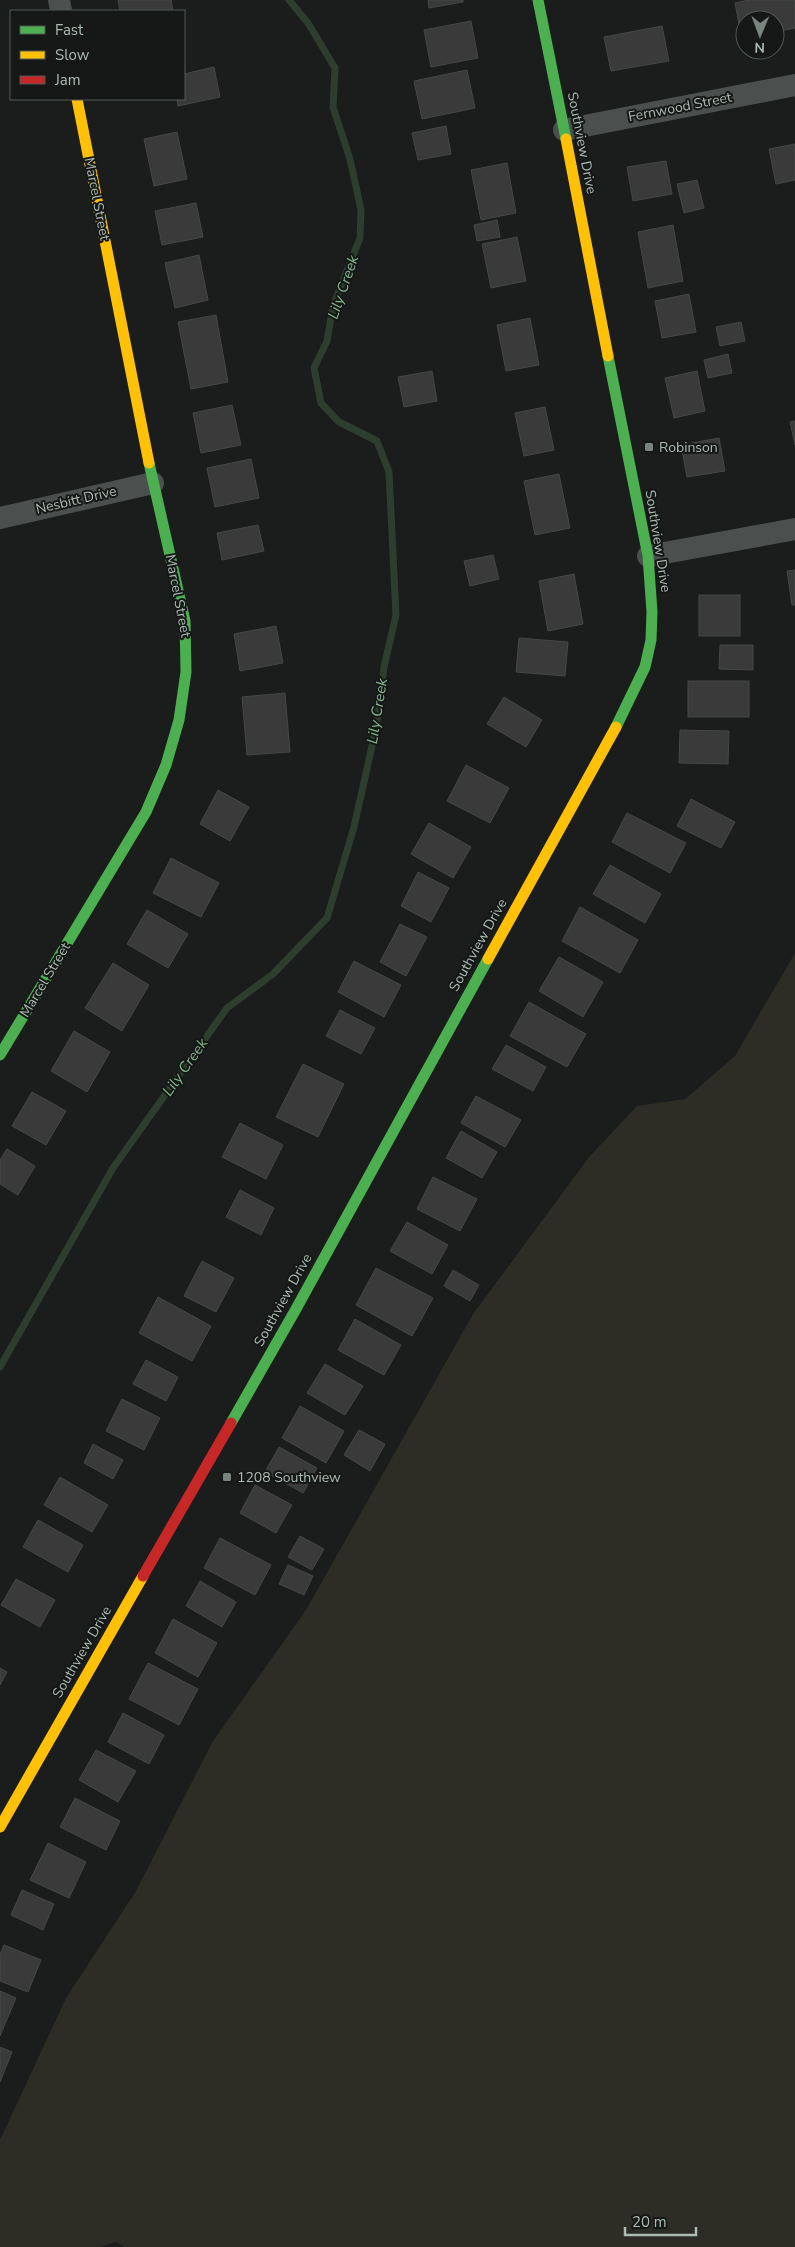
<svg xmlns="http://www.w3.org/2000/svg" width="795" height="2247" font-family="'Nunito Sans',sans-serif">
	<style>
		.green { fill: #2d2c25 }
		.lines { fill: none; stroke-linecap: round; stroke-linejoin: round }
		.stream { stroke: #2d3e2f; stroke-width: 7 }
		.building { fill: #393a39; stroke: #444846 }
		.street { stroke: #4b4f4d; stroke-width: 22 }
		.fast { stroke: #4caf50; stroke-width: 11 }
		.slow { stroke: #ffc107; stroke-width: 11 }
		.jam { stroke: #c62828; stroke-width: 11 }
		.poi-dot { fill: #79847e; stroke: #151817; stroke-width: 2 }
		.labels { text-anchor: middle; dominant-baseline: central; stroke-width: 4; stroke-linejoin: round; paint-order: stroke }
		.street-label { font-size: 14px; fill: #acbcb2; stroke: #151817 }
		.poi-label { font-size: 14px; fill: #acbcb2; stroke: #151817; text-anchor: start }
		.water-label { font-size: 15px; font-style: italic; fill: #83b88b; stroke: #151817 }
	</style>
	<rect width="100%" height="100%" fill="#1b1c1c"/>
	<path class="green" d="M795 953V2247H125L116 2242 100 2247H0V2140L66 1998 136 1891 213 1741 306 1610 473 1314 589 1157 637 1106 685 1099 735 1056Z"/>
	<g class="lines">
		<path class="stream" d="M0 1367 113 1168 227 1008 273 974 327 918 354 827 376 728 384 667 396 615 389 472 377 441 339 422 321 403 314 368 327 341 333 306 360 238 361 210 350 159 333 107 335 68 308 23 289 0"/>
	</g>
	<g class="building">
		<path d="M118 0H171L173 11H120Z"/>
		<path d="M428 0H463V2L429 8Z"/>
		<path d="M749 0H795V28L775 32V20H745V38L742 39 735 3Z"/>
		<path d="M471 21 478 58 431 67 424 30Z"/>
		<path d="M662 26 669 61 611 71 604 37Z"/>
		<path d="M214 67 220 97 178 106 177 99H184V74Z"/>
		<path d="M467 70 475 108 422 119 414 81Z"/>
		<path d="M446 126 451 154 418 160 412 133Z"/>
		<path d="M177 132 187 179 154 186 144 139Z"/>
		<path d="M795 144V180L776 184 769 149Z"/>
		<path d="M666 161 672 194 633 201 627 167Z"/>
		<path d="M507 163 516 213 481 220 471 170Z"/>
		<path d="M697 180 704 208 684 213 677 184Z"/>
		<path d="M196 203 203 237 162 245 155 211Z"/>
		<path d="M497 220 500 237 477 241 474 225Z"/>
		<path d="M673 225 683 281 648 288 638 232Z"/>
		<path d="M517 237 526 281 491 288 482 244Z"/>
		<path d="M199 255 208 300 175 308 165 263Z"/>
		<path d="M689 294 696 332 662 338 655 301Z"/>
		<path d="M216 315 228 382 191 389 178 322Z"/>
		<path d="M530 318 539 365 506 371 497 325Z"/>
		<path d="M741 322 745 341 720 346 716 327Z"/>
		<path d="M728 354 732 373 708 378 704 360Z"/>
		<path d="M432 371 437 401 404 407 398 377Z"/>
		<path d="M697 371 705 411 674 418 665 378Z"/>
		<path d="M232 405 241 445 201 453 193 413Z"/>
		<path d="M545 407 554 450 524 456 515 413Z"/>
		<path d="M795 421V445L790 422Z"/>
		<path d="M719 438 725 471 687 477 681 445Z"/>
		<path d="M251 459 259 498 215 507 207 468Z"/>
		<path d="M559 474 570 528 535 535 524 481Z"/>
		<path d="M258 525 264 551 222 560 217 533Z"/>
		<path d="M493 555 499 579 470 586 464 561Z"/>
		<path d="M795 570V605H792L787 571Z"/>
		<path d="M574 574 583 624 548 631 539 581Z"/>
		<rect x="699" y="595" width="41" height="41"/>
		<path d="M276 626 283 663 240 671 234 634Z"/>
		<path d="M519 638 568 642 565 676 516 672Z"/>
		<path d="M720 645H753V670L719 669Z"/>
		<rect x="688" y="681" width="61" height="36"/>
		<path d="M285 693 290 752 247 755 242 697Z"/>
		<path d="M504 697 542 720 526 747 487 724Z"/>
		<path d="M680 730 729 731 728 764 679 763Z"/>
		<path d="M466 765 509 788 490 823 447 801Z"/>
		<path d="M218 790 249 807 230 841 200 824Z"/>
		<path d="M691 799 735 822 721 848 677 826Z"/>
		<path d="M627 813 686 843 670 873 612 842Z"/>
		<path d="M429 823 471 847 453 878 411 854Z"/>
		<path d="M171 858 219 883 201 917 153 893Z"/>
		<path d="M610 865 661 894 645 923 593 894Z"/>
		<path d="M418 872 449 888 431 922 401 906Z"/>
		<path d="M580 907 638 940 620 973 562 941Z"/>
		<path d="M147 910 188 934 168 968 127 944Z"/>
		<path d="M400 924 427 937 406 976 380 962Z"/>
		<path d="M559 957 603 982 583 1017 539 991Z"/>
		<path d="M354 961 401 985 384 1017 338 992Z"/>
		<path d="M113 963 149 985 122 1031 85 1008Z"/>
		<path d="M529 1002 586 1034 567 1067 510 1036Z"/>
		<path d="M340 1010 375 1028 361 1054 326 1036Z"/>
		<path d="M74 1031 110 1052 87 1092 51 1071Z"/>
		<path d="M506 1045 546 1067 533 1091 492 1069Z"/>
		<path d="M303 1064 344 1084 318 1137 276 1117Z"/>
		<path d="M32 1092 66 1111 46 1145 12 1126Z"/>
		<path d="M476 1096 521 1120 505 1147 461 1123Z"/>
		<path d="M240 1123 283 1145 266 1179 222 1157Z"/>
		<path d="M461 1131 497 1152 482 1178 446 1158Z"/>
		<path d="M7 1149 35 1166 18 1195 0 1184V1160Z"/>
		<path d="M433 1177 477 1199 460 1231 417 1209Z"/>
		<path d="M240 1190 274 1208 261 1235 226 1217Z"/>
		<path d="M407 1222 448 1245 432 1274 390 1251Z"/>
		<path d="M202 1261 234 1278 216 1312 184 1296Z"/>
		<path d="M376 1268 433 1298 412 1336 356 1305Z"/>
		<path d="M453 1270 479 1285 470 1301 444 1286Z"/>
		<path d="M158 1297 211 1326 192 1361 139 1333Z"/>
		<path d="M355 1319 401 1345 384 1375 338 1350Z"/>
		<path d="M146 1360 178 1377 166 1401 133 1384Z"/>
		<path d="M325 1364 363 1386 345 1415 307 1393Z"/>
		<path d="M122 1399 160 1418 144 1450 106 1431Z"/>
		<path d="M300 1406 344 1431 326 1463 282 1438Z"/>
		<path d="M359 1430 385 1444 370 1471 344 1455Z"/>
		<path d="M93 1444 123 1460 113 1479 84 1463Z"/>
		<path d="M279 1447 317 1468 303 1493 265 1472Z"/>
		<path d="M60 1477 108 1505 92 1532 44 1505Z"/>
		<path d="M255 1485 292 1505 276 1533 240 1513Z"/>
		<path d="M38 1520 83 1545 68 1572 23 1547Z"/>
		<path d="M300 1536 324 1549 312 1570 288 1557Z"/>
		<path d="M220 1538 271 1565 255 1595 204 1568Z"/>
		<path d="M288 1565 313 1576 304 1595 279 1584Z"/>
		<path d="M16 1579 55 1600 40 1627 1 1605Z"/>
		<path d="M200 1581 236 1602 222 1627 186 1606Z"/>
		<path d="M173 1619 217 1643 198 1677 155 1653Z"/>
		<path d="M148 1663 198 1689 179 1725 129 1699Z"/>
		<path d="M0 1668 7 1672 0 1685Z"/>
		<path d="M123 1713 164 1735 149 1764 108 1742Z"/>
		<path d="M96 1750 136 1771 118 1802 79 1780Z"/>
		<path d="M75 1798 120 1821 106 1850 60 1827Z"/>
		<path d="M48 1843 86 1862 69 1898 30 1880Z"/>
		<path d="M22 1890 54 1904 43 1930 11 1915Z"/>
		<path d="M4 1945 41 1960 28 1992 0 1981V1955Z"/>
		<path d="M0 1991 16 1998 0 2036Z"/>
		<path d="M0 2047 12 2052 0 2082Z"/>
	</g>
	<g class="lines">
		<g class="street">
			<path d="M59 0 61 11"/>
			<path d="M564 130 795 85"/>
			<path d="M0 518 153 483"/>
			<path d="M648 556 795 529"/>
		</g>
		<g class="fast">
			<path d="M538 0 566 139"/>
			<path d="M608 356 648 556 652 612 651 640 645 667 616 727"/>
			<path d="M0 1055 146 812 166 765 179 720 186 672 185 621 149 463"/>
			<path d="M231 1423 296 1309 488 959"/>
		</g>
		<g class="slow">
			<path d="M77 99 149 463"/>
			<path d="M566 139 608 356"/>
			<path d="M488 959 616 727"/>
			<path d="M0 1827 143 1576"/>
		</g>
		<path class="jam" d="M143 1576 231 1423"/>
	</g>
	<g class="poi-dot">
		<rect x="644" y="442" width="10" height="10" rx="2.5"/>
		<rect x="222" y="1472" width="10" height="10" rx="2.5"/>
	</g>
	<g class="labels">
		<g class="street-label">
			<text transform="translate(680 107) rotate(-11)">Fernwood Street</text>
			<text transform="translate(582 143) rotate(79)">Southview Drive</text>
			<text transform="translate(97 199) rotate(79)">Marcel Street</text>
			<text transform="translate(76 500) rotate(-13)">Nesbitt Drive</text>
			<text transform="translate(658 541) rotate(81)">Southview Drive</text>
			<text transform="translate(178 596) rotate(79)">Marcel Street</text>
			<text transform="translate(478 945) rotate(-61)">Southview Drive</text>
			<text transform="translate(45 980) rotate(-59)">Marcel Street</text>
			<text transform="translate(283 1300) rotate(-61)">Southview Drive</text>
			<text transform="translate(82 1652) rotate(-60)">Southview Drive</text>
		</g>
		<g class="poi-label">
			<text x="659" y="447">Robinson</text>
			<text x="237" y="1477">1208 Southview</text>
		</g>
		<g class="water-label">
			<text transform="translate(343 287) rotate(-71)">Lily Creek</text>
			<text transform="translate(377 711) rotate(-81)">Lily Creek</text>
			<text transform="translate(185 1067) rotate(-55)">Lily Creek</text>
		</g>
	</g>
	<rect x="10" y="10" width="175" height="90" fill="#151817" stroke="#515a55"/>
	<rect x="20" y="26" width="25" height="8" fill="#4caf50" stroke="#515a55"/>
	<text x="55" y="35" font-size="15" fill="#acbcb2">Fast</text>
	<rect x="20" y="51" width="25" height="8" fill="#ffc107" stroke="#515a55"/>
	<text x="55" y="60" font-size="15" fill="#acbcb2">Slow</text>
	<rect x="20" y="76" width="25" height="8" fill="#c62828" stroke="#515a55"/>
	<text x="55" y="85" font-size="15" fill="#acbcb2">Jam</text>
	<g transform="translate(760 35) rotate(181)"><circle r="24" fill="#151817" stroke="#515a55"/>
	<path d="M0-4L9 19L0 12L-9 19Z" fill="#79847e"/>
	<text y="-8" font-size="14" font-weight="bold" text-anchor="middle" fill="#acbcb2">N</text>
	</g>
	<path d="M625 2227v8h71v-8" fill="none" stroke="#acbcb2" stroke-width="2.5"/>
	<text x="632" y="2227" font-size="15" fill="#acbcb2" stroke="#151817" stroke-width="4" paint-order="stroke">20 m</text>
</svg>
